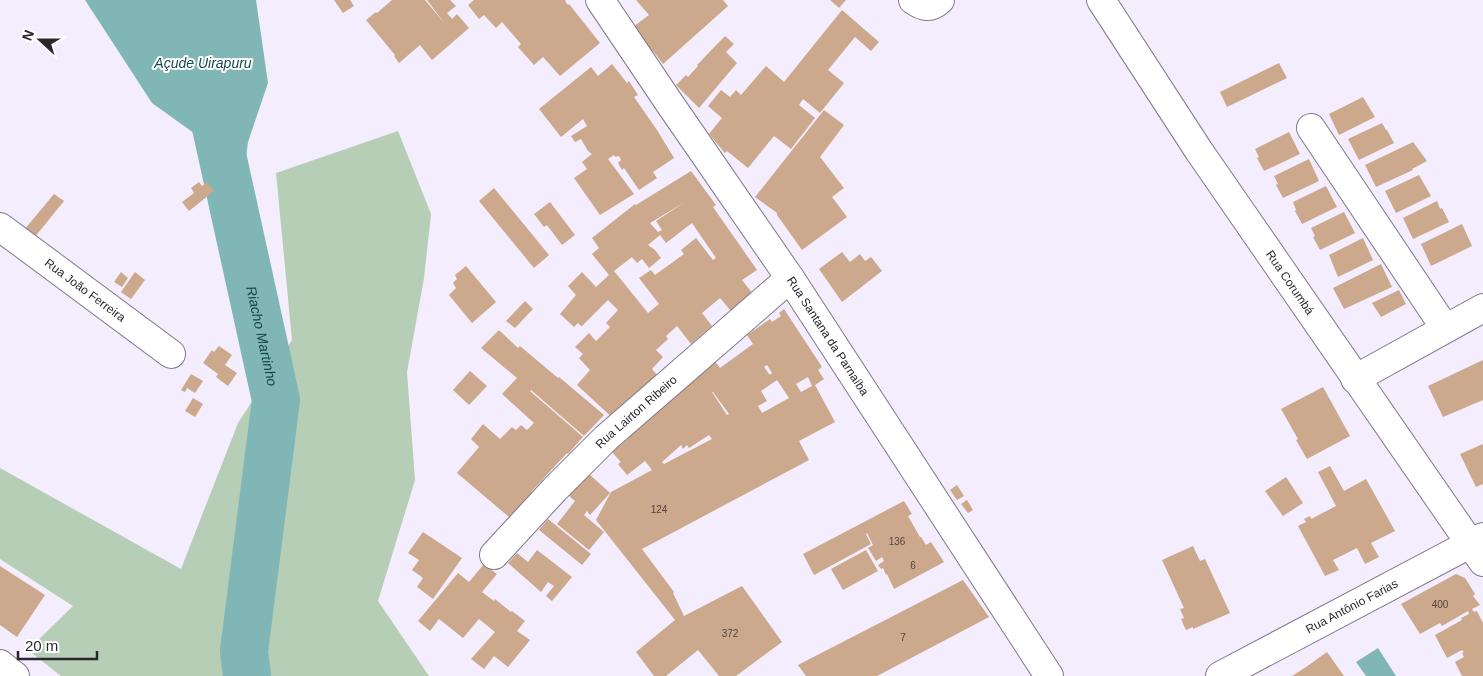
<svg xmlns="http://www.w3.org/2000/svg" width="1483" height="676" font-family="Arial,sans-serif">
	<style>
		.green { fill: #b5ceb5 }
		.water { fill: #80b7b6 }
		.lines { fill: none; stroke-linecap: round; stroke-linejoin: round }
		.river { stroke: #80b7b6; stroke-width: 48 }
		.building { fill: #cca88c; fill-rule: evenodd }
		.minor-casing { stroke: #7f788a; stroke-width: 30 }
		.minor { stroke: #fff; stroke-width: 28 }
		.labels { text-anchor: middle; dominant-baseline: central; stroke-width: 4; stroke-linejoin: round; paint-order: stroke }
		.number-label { font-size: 10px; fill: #524645 }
		.street-label { font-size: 12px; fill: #29262d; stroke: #fff }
		.water-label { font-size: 14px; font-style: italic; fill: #164848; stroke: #fff }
	</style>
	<rect width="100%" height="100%" fill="#f3edfd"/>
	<path class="green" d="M398 131 431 214 424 278 407 372 415 480 378 601 429 676H61L28 650 73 606 0 559V468L181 569 238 423 292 340 276 173Z"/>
	<g class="water">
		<path d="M85 0H256L268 83 248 142 240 204 198 136 152 103Z"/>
		<path d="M1378 648 1396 676H1366L1356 662Z"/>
	</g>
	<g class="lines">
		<path class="river" id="s1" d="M188 0 276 400 244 651 247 676"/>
	</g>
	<g class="building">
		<path d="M334 0H350L354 6 343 13Z"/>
		<path d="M392 0H425L445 24 427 0H450L456 6 447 13 452 19 457 14 469 28 432 60 420 45 399 63 394 56 395 55 366 20 376 12 377 13Z"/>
		<path d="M474 0H566L565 1 568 5 569 4 600 43 560 76 543 57 534 65 518 47 521 44 502 22 496 28 484 15 479 19 468 5Z"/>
		<path d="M636 0H723L728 6 663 64 653 51 650 52 633 27 649 15Z"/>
		<path d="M830 0H846L839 8Z"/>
		<path d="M842 10 879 42 871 51 855 37 828 70 844 83 820 113 803 99 799 105 815 118 791 149 774 136 748 168 727 151 725 153 709 134 722 118 708 106 721 90 730 97 736 90 741 95 766 66 784 82Z"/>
		<path d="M725 36 734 44 726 52 737 63 699 108 676 85 686 75 688 77 698 66 697 65Z"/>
		<path d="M1279 63 1287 78 1227 107 1220 92Z"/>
		<path d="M612 64 627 83 629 81 638 95 634 97 657 130 674 158 653 172 657 178 639 190 624 168 622 170 618 163 621 160 619 156 615 157 614 155 608 159 634 194 600 215 574 178 587 169 582 162 592 154 588 151 581 139 575 142 571 136 587 126 583 119 561 137 539 109 591 67 598 76Z"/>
		<path d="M1363 97 1375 117 1339 135 1329 114Z"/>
		<path d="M824 110 844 125 820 157 844 188 832 197 847 217 802 250 777 215V213L755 197Z"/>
		<path d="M1382 123 1386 130H1387L1394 143 1359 160 1348 139Z"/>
		<path d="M1289 132 1300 154 1264 171 1257 158 1259 157 1255 149Z"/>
		<path d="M1413 142 1427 161 1412 169 1413 170 1376 187 1365 165Z"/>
		<path d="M1309 159 1319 181 1283 198 1276 185 1278 184 1274 176Z"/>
		<path d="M691 171 716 205 713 207 757 270 742 280 753 294 731 311 720 298 702 313 712 326 691 344 677 326 666 336 668 339 656 350 663 357 652 369 658 376 615 420 577 385 590 370 579 358 583 354 575 347 589 333 596 341 610 327 606 323 618 310 608 300 582 326H581L578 323 574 327 560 314 576 295 568 286 582 272 596 287 609 275 592 254 599 248 592 238 635 204 636 205ZM685 202 656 221 662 230 658 232 650 223ZM692 223 716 258 713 260 696 238 681 250 684 254 655 275 651 270 639 278 659 304 648 313 614 271 632 257 637 263 642 259 649 268 661 258 655 250 648 245 660 235 666 243Z"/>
		<path d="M1419 175 1431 196 1396 213 1385 191Z"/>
		<path d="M199 182 202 186 207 182 214 191 189 211 182 202 194 193 191 188Z"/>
		<path d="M1326 186 1337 207 1302 224 1295 211 1296 210 1293 202Z"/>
		<path d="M494 188 549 255 534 268 479 201Z"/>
		<path d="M54 194 64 201 34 238 24 230Z"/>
		<path d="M1437 201 1440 209 1442 208 1449 222 1413 239 1403 218Z"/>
		<path d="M550 202 575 235 562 245 547 225 544 227 534 214Z"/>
		<path d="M1344 212 1355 233 1320 250 1313 237 1315 236 1311 228Z"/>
		<path d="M1462 224 1472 246 1431 266 1421 244Z"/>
		<path d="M1363 238 1373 260 1338 277 1329 255Z"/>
		<path d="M842 252 850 262 860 254 865 261 871 257 882 271 842 302 819 269Z"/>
		<path d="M1381 264 1392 287 1344 309 1333 288Z"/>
		<path d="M466 266 496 302 472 323 449 295 456 288 453 283 457 279 455 275Z"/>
		<path d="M121 272 128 278 122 287 114 282Z"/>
		<path d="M135 272 145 280 131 299 121 292Z"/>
		<path d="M1399 290 1406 304 1381 317 1372 303Z"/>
		<path d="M525 301 533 309 515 328 506 321Z"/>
		<path d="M784 309 822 367 818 370 824 379 815 385 835 422 799 441 809 460 642 549 674 592 673 593 684 616 742 586 782 642 736 676H719L698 650 666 676H654L636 652 675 620 596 520 611 492 652 470 645 461 627 475 618 464 621 462 612 452 628 439 626 436 713 359 720 368 753 344 747 335 770 319 772 322 781 316 779 313ZM767 365 772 373 770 375 764 367ZM808 377 812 386 801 392 796 384ZM777 380 789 398 762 413 758 406 767 401 761 391ZM712 392H713L729 414 727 415ZM709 435 712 439 664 464 662 462 681 445 683 449 687 445 689 448Z"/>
		<path d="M499 330 518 348 520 346 558 378 559 377 604 415 584 436 531 390 530 391 583 437 568 454 567 453 531 492 534 494 522 507 520 506 509 517 457 473 479 447 471 439 483 424 500 439 512 427 516 430 521 425 527 430 534 423 502 394 517 378 481 348Z"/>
		<path d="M219 346 232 355 225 365 237 373 228 386 216 377 218 374 203 363 212 350 214 352Z"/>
		<path d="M1483 360V400L1443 417 1428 386Z"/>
		<path d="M470 371 487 386 469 405 453 390Z"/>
		<path d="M191 374 203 381 195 393 187 388 185 392 181 390Z"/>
		<path d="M1323 387 1350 436 1307 459 1296 440 1298 439 1281 409Z"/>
		<path d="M193 398 203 404 195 417 185 411Z"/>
		<path d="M1483 444V484L1476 487 1460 454Z"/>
		<path d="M1330 466 1344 491 1366 479 1395 531 1371 543 1379 557 1365 564 1357 548 1333 560 1339 570 1325 576 1298 526 1306 522 1304 519 1310 516 1311 519 1336 506 1318 472Z"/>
		<path d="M588 473 610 493 590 515 587 511 584 515 604 532 589 550 557 524 575 501 567 494Z"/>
		<path d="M1286 477 1303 503 1283 516 1265 491Z"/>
		<path d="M957 485 964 496 957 500 950 490Z"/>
		<path d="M967 500 973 510 968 513 961 504Z"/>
		<path d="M904 501 912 514 908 516 920 537H921L926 545 931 542 944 562 894 589 887 574 886 575 883 568 881 569 878 565 884 561 882 557 876 561 868 548 873 545 867 533 866 534 871 544 814 575 803 554Z"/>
		<path d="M548 519 591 554 582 565 539 530Z"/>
		<path d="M423 532 462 558 433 599 417 587 423 578 412 570 419 560 408 553Z"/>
		<path d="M1193 546 1200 561 1205 559 1230 613 1193 629V627L1186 630 1181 619 1184 618 1180 609 1184 608 1162 560Z"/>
		<path d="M537 550 572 577 552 601 546 596 554 586 548 582 541 592 508 563 517 553 528 562Z"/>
		<path d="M866 550 878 571 843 590 831 569Z"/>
		<path d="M484 564 497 574 482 592 494 601 495 599 511 612 512 611 525 621 517 631 530 640 508 667 494 656 484 669 471 659 495 632 479 619 463 638 439 619 430 631 418 621 458 573 469 582Z"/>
		<path d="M0 566 45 595 17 637 0 625Z"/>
		<path d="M1456 574 1465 578 1475 594 1473 596 1480 605 1472 609 1474 612 1477 611 1483 623V676H1462L1455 662 1464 657 1462 653 1464 652 1462 650 1447 658 1435 635 1462 620 1461 618 1469 614 1468 611 1442 626 1440 623 1420 634 1401 604Z"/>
		<path d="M963 580 989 617 877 676H806L798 665Z"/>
		<path d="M1327 652 1344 676H1292L1306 667Z"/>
	</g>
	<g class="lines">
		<defs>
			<g id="minor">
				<path id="s2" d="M600 0 670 104 790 278 1049 676"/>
				<path d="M913 0C923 7 930 9 940 0"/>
				<path id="s3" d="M1101 0 1199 151 1483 562"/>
				<path d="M1311 128 1445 328"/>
				<path id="s4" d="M0 227 171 354"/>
				<path d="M1355 379 1483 308"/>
				<path id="s5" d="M494 555 555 489 606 438 790 278"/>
				<path d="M0 664 15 676"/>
				<path id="s6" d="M1220 676 1483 537"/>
			</g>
		</defs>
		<use href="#minor" class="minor-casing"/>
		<use href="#minor" class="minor"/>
	</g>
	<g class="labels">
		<g class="number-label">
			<text x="659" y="509">124</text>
			<text x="897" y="541">136</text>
			<text x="913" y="565">6</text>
			<text x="1440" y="604">400</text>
			<text x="730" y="633">372</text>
			<text x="903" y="637">7</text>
		</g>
		<g class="street-label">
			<text stroke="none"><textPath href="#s3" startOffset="340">Rua Corumbá</textPath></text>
			<text stroke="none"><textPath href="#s4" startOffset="106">Rua João Ferreira</textPath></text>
			<text stroke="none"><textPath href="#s2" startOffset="406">Rua Santana da Parnaíba</textPath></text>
			<text stroke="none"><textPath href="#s5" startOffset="202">Rua Lairton Ribeiro</textPath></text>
			<text stroke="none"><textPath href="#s6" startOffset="149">Rua Antônio Farias</textPath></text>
		</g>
		<g class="water-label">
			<text x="203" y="63">Açude Uirapuru</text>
			<text stroke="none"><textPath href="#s1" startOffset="344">Riacho Martinho</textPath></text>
		</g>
	</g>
	<g transform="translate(40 40) rotate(291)" stroke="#ffffff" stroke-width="4" paint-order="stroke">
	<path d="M0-4L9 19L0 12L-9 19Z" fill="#29262d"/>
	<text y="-8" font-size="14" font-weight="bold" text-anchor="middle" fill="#29262d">N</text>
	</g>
	<path d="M18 651v8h79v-8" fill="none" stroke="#29262d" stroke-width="2.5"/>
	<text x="25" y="651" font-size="15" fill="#29262d" stroke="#ffffff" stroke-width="4" paint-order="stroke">20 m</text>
</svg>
